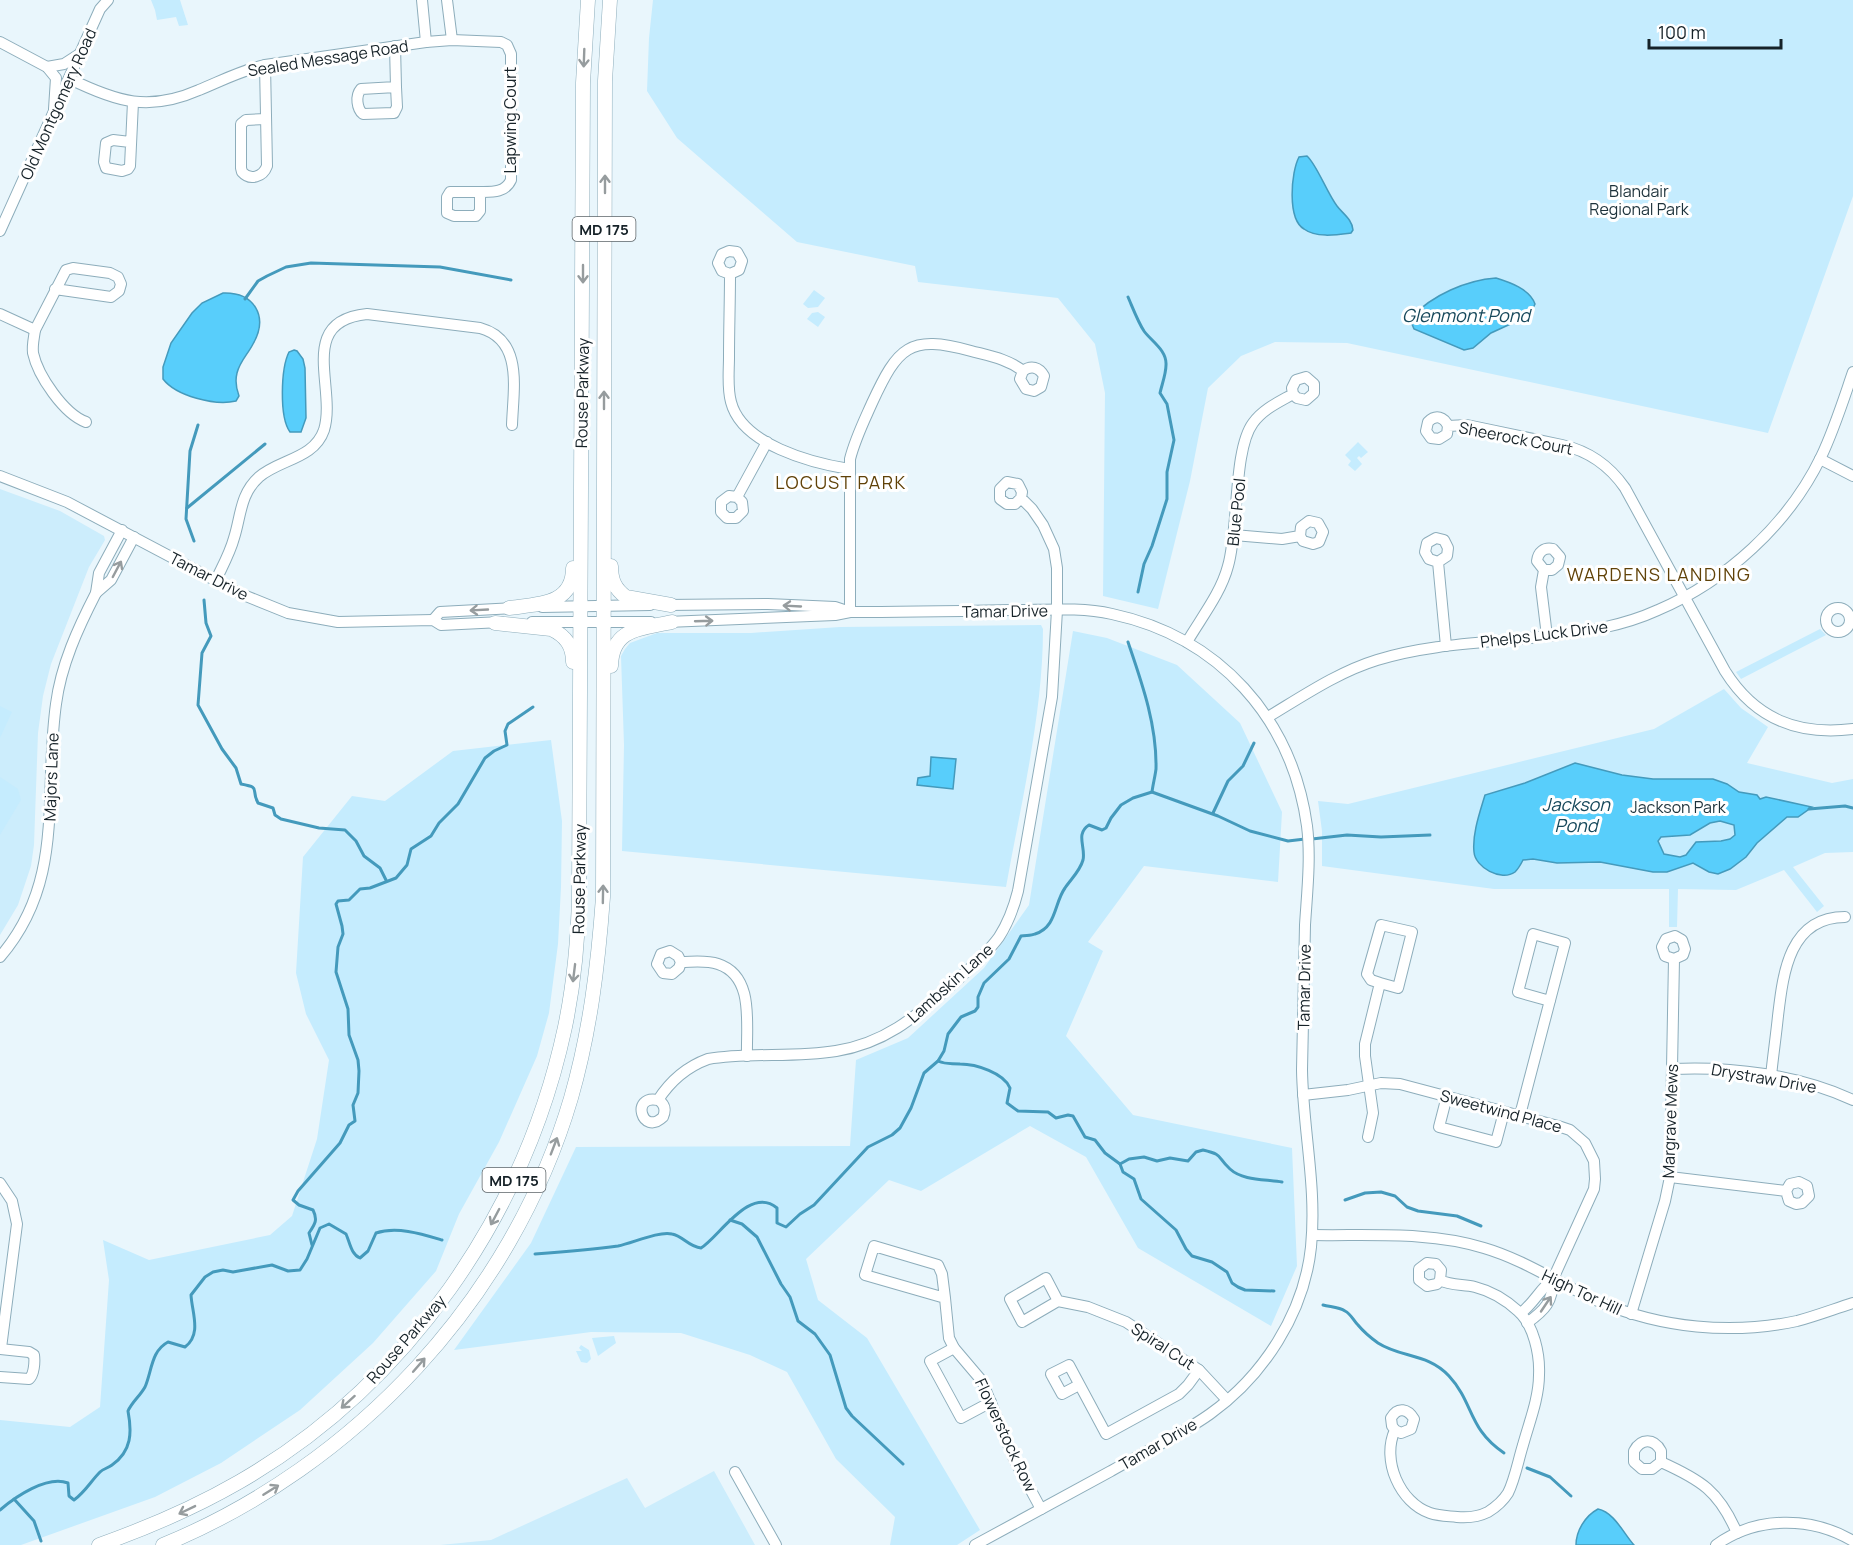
<svg xmlns="http://www.w3.org/2000/svg" width="1853" height="1545" font-family="Manrope,sans-serif">
	<style>
		.built { fill: #ccedfc }
		.green { fill: #c5ecfe }
		.water { fill: #58cefb; stroke: #449abc; stroke-width: 1.5; fill-rule: evenodd }
		.lines { fill: none; stroke-linecap: round; stroke-linejoin: round }
		.stream { stroke: #449abc; stroke-width: 3 }
		.minor-casing { stroke: #8dadbb; stroke-width: 12 }
		.major-casing { stroke: #8dadbb; stroke-width: 15 }
		.minor { stroke: #fff; stroke-width: 10 }
		.major { stroke: #fff; stroke-width: 14 }
		.oneway { stroke: #969c9e }
		.labels { text-anchor: middle; dominant-baseline: central; stroke-width: 6; stroke-linejoin: round; paint-order: stroke }
		.shield { fill: #fff; stroke: #5c6468; stroke-width: 1.5 }
		.shield-label { font-size: 15px; font-weight: bold; fill: #162228 }
		.street-label { font-size: 16px; fill: #162228; stroke: #fff }
		.park-label { font-size: 16px; fill: #1d323b; stroke: #fff }
		.water-label { font-size: 18px; font-style: italic; fill: #16485b; stroke: #fff }
		.neighbourhood-label { font-size: 18px; letter-spacing: 1.5px; fill: #604208; stroke: #fff }
	</style>
	<rect width="100%" height="100%" fill="#e9f6fc"/>
	<g class="built">
		<path d="M0 489 60 511 104 536 105 540 89 567 51 664 43 696 38 733 34 845 31 866 18 905 0 935Z"/>
		<path d="M714 1471 755 1545H440L491 1540 627 1478 645 1508Z"/>
	</g>
	<g class="green">
		<path d="M151 0H180L188 25 179 26 176 17 157 20 155 10Z"/>
		<path d="M653 0H1853V196L1768 433 1347 343 1275 342 1241 356 1208 388 1190 481 1158 609 1103 596 1105 393 1095 344 1058 298 918 282 915 266 797 242 677 138 647 91 649 38Z"/>
		<path d="M814 290 825 298 818 307 808 308 803 304Z"/>
		<path d="M818 312 825 317 818 327 807 319 812 313Z"/>
		<path d="M1358 442 1368 452 1361 458 1359 456 1357 458 1362 464 1355 471 1348 465 1351 461 1345 455Z"/>
		<path d="M1041 625 1043 629C1043 714 1021 803 1006 887L622 851 624 745 621 656 625 649 630 643 657 633H751L840 627Z"/>
		<path d="M1820 629 1826 635 1741 679 1736 672Z"/>
		<path d="M1073 631 1107 638 1177 665 1240 723 1282 812 1278 882 1144 866 1088 942 1103 951 1066 1036 1133 1115 1292 1148 1297 1266 1271 1326 1138 1248 1086 1157 1030 1126 921 1191 889 1180 806 1259 818 1300 867 1338 980 1530 957 1545H890L895 1517 836 1459 787 1372 750 1355 681 1333 591 1332 454 1350 531 1243 576 1147 850 1146 856 1060 908 1038 984 968 1029 905Z"/>
		<path d="M1724 689 1741 708 1768 727 1747 763 1832 783 1853 779V852L1825 853 1793 867 1824 906 1817 912 1784 870 1736 890 1678 889 1677 927H1669V889H1494L1322 866V831L1318 801 1348 804 1654 729Z"/>
		<path d="M0 706 12 712 0 738Z"/>
		<path d="M551 740 562 821 561 887 558 944 549 1013 537 1056 499 1142 459 1214 436 1271 373 1343 300 1410 221 1463 155 1497 21 1545H0V1420L70 1427 100 1407 109 1280 103 1240 149 1260 270 1235 292 1216 317 1139 329 1060 306 1014 296 973 303 857 352 796 385 801 453 751Z"/>
		<path d="M0 777 18 789 21 800 0 835Z"/>
		<path d="M614 1336 616 1343 598 1356 592 1338Z"/>
		<path d="M581 1345 589 1350 591 1359 587 1363 581 1362 576 1351H582L579 1348Z"/>
	</g>
	<g class="water">
		<path d="M1307 156C1317 165 1327 193 1337 206 1343 214 1352 219 1353 230L1351 233C1336 235 1316 238 1304 229 1287 219 1291 172 1299 157Z"/>
		<path d="M1496 278C1509 282 1530 289 1535 304L1530 315 1491 333 1473 348 1464 350 1414 329 1412 324V317C1432 295 1467 280 1496 278Z"/>
		<path d="M223 293C254 292 269 316 253 344 248 354 240 361 237 373 235 381 236 388 239 396L236 401C215 406 176 396 163 379V367L171 343 192 313 202 303Z"/>
		<path d="M294 350 297 351 303 359 305 368 306 418 301 432H290C279 417 281 368 289 352Z"/>
		<path d="M931 757 956 759 953 789 917 785 918 778 930 776Z"/>
		<path d="M1575 763 1622 775 1653 779H1713L1727 784 1739 792 1757 795 1760 799 1766 797 1812 807 1798 817H1787L1757 843 1746 857 1730 869 1718 874 1709 872 1693 863 1667 872H1653L1600 862 1557 863 1533 859 1523 860C1521 864 1518 869 1515 872 1501 882 1475 867 1474 852 1472 834 1480 812 1485 795L1525 783ZM1720 821 1734 825 1735 835 1730 839 1721 841 1696 842 1686 855 1680 857 1664 854 1658 841 1661 837 1690 835 1710 823Z"/>
		<path d="M1598 1509C1614 1512 1624 1534 1634 1545H1576C1576 1531 1585 1516 1598 1509Z"/>
	</g>
	<g class="lines">
		<g class="stream">
			<path d="M1128 297C1132 306 1138 322 1144 331 1151 341 1167 350 1166 365 1166 374 1162 384 1160 393L1167 404 1174 440 1167 472V499L1152 546 1144 564 1138 592"/>
			<path d="M245 299 258 281 267 276 286 267 311 263 440 267 511 280"/>
			<path d="M187 508 265 444"/>
			<path d="M194 541 186 519 190 451 198 425"/>
			<path d="M204 600 206 623 211 636 202 653 198 705 222 749 236 768 241 784C262 788 250 788 258 803L273 808 275 815 281 819 319 828 345 830 356 841 364 856 380 868 386 880"/>
			<path d="M1128 642C1142 683 1157 725 1156 769 1155 777 1153 784 1152 792"/>
			<path d="M1810 808 1809 809 1845 806 1853 808"/>
			<path d="M1213 813 1228 781 1243 766 1254 743"/>
			<path d="M1312 839 1347 835 1381 837 1430 835"/>
			<path d="M938 1061C947 1065 951 1063 960 1064 976 1064 1004 1073 1010 1088L1007 1103 1018 1111 1048 1112 1056 1118 1068 1115 1073 1116 1085 1137 1095 1140 1105 1153 1120 1164 1123 1172 1134 1179 1141 1199 1176 1230 1186 1249 1192 1256 1212 1262 1227 1272 1232 1283 1238 1287 1245 1290 1274 1291"/>
			<path d="M1120 1164 1129 1159 1144 1157 1157 1161 1170 1158 1188 1161 1196 1152 1203 1150C1224 1155 1216 1156 1230 1169 1243 1181 1266 1179 1282 1182"/>
			<path d="M1345 1200 1365 1193 1381 1192 1395 1196 1407 1207 1418 1211 1457 1216 1481 1226"/>
			<path d="M730 1220 742 1224 757 1237 781 1284 790 1297 798 1321 815 1334 830 1355 846 1408 852 1416 903 1464"/>
			<path d="M312 1245 309 1233C315 1224 318 1220 313 1210L299 1205 293 1200 298 1191 340 1143 349 1125 355 1121 353 1105 358 1093 359 1071 358 1060 349 1035 348 1009 336 972 338 947 343 934 342 926 336 904 338 901 349 900 360 889 370 888 396 878 407 865 411 849 431 836 439 823 458 804 485 758 494 751 507 745 505 731 508 724 533 707"/>
			<path d="M535 1254C563 1252 590 1250 618 1246 633 1243 658 1231 672 1234 683 1236 689 1247 701 1248 719 1237 750 1185 777 1208V1223L786 1227 800 1214 814 1205 868 1147 892 1135 900 1128 911 1108 924 1073 938 1061 944 1051 948 1034 961 1017 975 1011 978 1007V997L984 983 1009 959 1021 936C1026 935 1031 936 1035 934 1057 927 1054 903 1065 888 1071 879 1080 871 1083 860 1086 847 1075 834 1089 825L1102 830 1106 828 1111 818 1121 805 1133 798 1152 792 1218 816 1250 831 1288 841 1305 839"/>
			<path d="M1323 1305C1330 1307 1339 1307 1345 1311 1351 1314 1353 1320 1358 1325 1363 1331 1371 1338 1378 1343 1401 1358 1428 1353 1449 1376 1474 1403 1468 1429 1504 1453"/>
			<path d="M1527 1468 1550 1477 1571 1496"/>
			<path d="M14 1499 34 1521 41 1541"/>
			<path d="M0 1510C15 1497 47 1475 68 1483L69 1496 74 1500C85 1492 91 1481 100 1472 103 1469 108 1468 112 1465 132 1451 132 1432 128 1411 132 1402 140 1396 145 1387 152 1371 151 1351 168 1342L185 1347C202 1334 192 1313 191 1295L205 1277 213 1272 223 1270 233 1272 272 1265 288 1271 300 1270 307 1259 320 1228 329 1224 346 1234C350 1243 351 1254 360 1258L368 1251 376 1233C397 1226 422 1234 442 1240"/>
		</g>
		<defs>
			<g id="minor">
				<path d="M422 0 426 42"/>
				<path d="M447 0 452 40"/>
				<path d="M0 42 47 67 56 78 54 109"/>
				<path d="M395 46 396 87 361 89C355 96 357 109 363 114L394 113 397 107 396 87"/>
				<path d="M265 65 267 166C263 177 250 181 242 172L241 168V124L246 120 266 119"/>
				<path d="M47 67 64 64 81 53"/>
				<path d="M70 79C117 102 149 112 199 90 221 81 242 70 265 65L426 42 452 40 501 42 507 45 511 54V180C505 193 492 192 480 192V211L476 216H454L447 213V197L450 192H480"/>
				<path d="M130 142 113 140 106 143 104 162 106 168 122 171 128 169 130 166 133 102"/>
				<path d="M0 231 100 9 108 0"/>
				<path d="M730 274 722 271 718 263 722 254 729 251 737 252 742 261 739 270 730 274C730 301 729 329 729 357 729 371 727 388 731 402 742 445 812 463 849 469"/>
				<path d="M0 314 35 330 66 270 73 268 110 273 118 277 121 284 119 291 111 297 55 289"/>
				<path d="M35 330C34 338 32 345 33 353 38 376 64 414 86 422"/>
				<path d="M1448 426 1447 434 1439 439 1431 438 1426 431 1428 422C1436 414 1444 417 1448 426L1467 425 1562 445C1589 451 1609 465 1625 488L1725 671C1755 719 1798 736 1853 729"/>
				<path d="M1820 459 1853 476"/>
				<path d="M0 476 67 502 241 594 288 613 338 622 433 620 441 625 501 622"/>
				<path d="M737 497 742 502 743 511 736 518H727L721 512V502L729 496 737 497 767 442"/>
				<path d="M122 530 99 573 96 593 111 580 134 537"/>
				<path d="M1234 535 1282 539 1300 536 1303 541 1313 544 1319 542 1323 532 1318 523 1309 521 1301 527 1300 536"/>
				<path d="M1438 562 1429 559 1425 552 1427 543 1436 538 1444 540 1448 548 1447 556 1438 562 1446 646"/>
				<path d="M1544 570H1552L1558 565 1560 557 1553 549C1544 547 1538 552 1537 561L1544 570 1541 587 1547 636"/>
				<path d="M216 580C222 567 230 553 234 538 241 516 240 494 259 477 280 459 314 459 324 430 337 388 296 321 367 314L480 328C524 340 513 390 512 425"/>
				<path d="M665 605 768 604 835 607 850 612"/>
				<path d="M542 607 650 605"/>
				<circle cx="1838" cy="620" r="12"/>
				<path d="M850 612V459C855 439 864 421 872 403 898 347 909 334 971 351 990 356 1008 359 1023 371 1031 365 1039 367 1044 376L1041 387 1034 391 1026 389 1020 379 1023 371"/>
				<path d="M433 620 440 612 515 608"/>
				<path d="M532 622H651"/>
				<path d="M667 622 835 615 850 612C904 612 959 611 1013 610 1046 610 1080 607 1112 614 1219 637 1292 718 1307 826 1311 858 1307 893 1305 925 1304 974 1303 1022 1302 1070 1303 1130 1317 1187 1311 1247 1304 1314 1263 1376 1210 1414 1179 1436 1144 1452 1111 1471 1065 1496 1020 1521 975 1545"/>
				<path d="M1187 642C1201 618 1221 593 1228 566 1239 529 1233 450 1253 423 1263 409 1279 402 1293 394L1292 388 1296 380 1306 377 1314 384V393L1306 400 1297 398 1293 394"/>
				<path d="M1268 717C1303 696 1338 672 1377 660 1432 643 1490 643 1548 636 1585 632 1623 626 1658 610 1726 581 1788 525 1821 457 1834 430 1843 401 1853 372"/>
				<path d="M0 957C66 880 43 796 56 704 61 665 78 628 96 593"/>
				<path d="M681 962 679 968 672 974 663 973 657 964 661 954 670 951 678 956 681 962C693 962 706 960 718 964 755 976 746 1025 747 1056"/>
				<path d="M1672 1069C1731 1066 1799 1075 1853 1100"/>
				<path d="M1771 1076C1773 1056 1776 1036 1778 1016 1783 974 1789 917 1845 917"/>
				<path d="M1303 1095 1348 1090 1381 1083 1400 1084 1558 1126 1570 1130 1585 1143 1594 1161 1595 1179 1594 1189 1553 1279C1553 1302 1545 1310 1527 1323"/>
				<path d="M1447 1096 1439 1127 1496 1142 1504 1112"/>
				<path d="M658 1100C665 1104 666 1110 663 1117 642 1137 630 1094 658 1100 671 1080 686 1067 708 1059 750 1052 794 1058 836 1051 887 1043 917 1015 954 983 970 968 986 955 999 937 1008 923 1014 907 1018 891L1052 697 1057 610V568L1054 549 1043 525 1032 509 1021 498 1022 492 1018 484 1007 482 1000 489V499L1007 504H1015L1021 498"/>
				<path d="M1520 1115 1565 943 1533 934 1518 992 1550 1001"/>
				<path d="M1368 1137 1373 1113 1365 1056V1044L1380 983 1371 980 1367 974 1381 925 1412 932 1398 988 1380 983"/>
				<path d="M1670 1177 1786 1191 1789 1201 1796 1204 1802 1203 1809 1196 1807 1186 1799 1182 1790 1184 1786 1191"/>
				<path d="M0 1183 12 1201 17 1224 1 1348"/>
				<path d="M1312 1235C1368 1236 1430 1231 1484 1248 1525 1260 1561 1285 1600 1302 1661 1328 1731 1335 1797 1321 1816 1316 1834 1309 1853 1303"/>
				<path d="M945 1298 942 1274 938 1265 874 1246 865 1275 945 1298 949 1338 954 1348 982 1381 1014 1459 1041 1509"/>
				<path d="M1058 1301 1046 1278 1010 1299 1022 1322 1058 1301 1088 1307 1126 1322 1199 1370 1227 1400"/>
				<path d="M1521 1313C1534 1303 1540 1289 1553 1279"/>
				<path d="M1631 1314 1665 1201 1670 1177 1674 959 1683 955 1685 949 1682 940 1675 936 1666 939 1662 947 1665 956 1674 959"/>
				<path d="M954 1348 930 1361 961 1418 991 1402"/>
				<path d="M0 1349 29 1352 34 1355C35 1362 34 1375 29 1379L0 1377"/>
				<path d="M1079 1385 1062 1394 1051 1374 1069 1365 1106 1434 1179 1394 1188 1385 1199 1370"/>
				<path d="M1395 1430 1401 1433 1411 1429 1414 1419C1408 1409 1398 1406 1391 1418L1392 1426 1395 1430C1381 1460 1400 1503 1430 1513 1439 1516 1448 1516 1457 1517 1468 1518 1478 1517 1488 1512 1496 1507 1503 1501 1508 1493 1515 1479 1518 1461 1523 1445 1529 1423 1539 1398 1539 1375 1540 1355 1534 1325 1518 1311 1507 1301 1491 1291 1475 1287 1464 1284 1451 1286 1440 1280L1437 1284 1427 1286 1419 1280V1269L1427 1263 1436 1264 1441 1270 1440 1280"/>
				<path d="M1661 1462V1451C1654 1438 1641 1438 1634 1451V1462L1642 1469H1652L1661 1462C1701 1480 1719 1491 1737 1533"/>
				<path d="M735 1472 776 1545"/>
				<path d="M1716 1545C1756 1516 1811 1516 1853 1541"/>
			</g>
			<g id="major">
				<path d="M611 566C611 580 615 589 626 597L671 605"/>
				<path d="M509 608C538 604 573 605 573 568"/>
				<path d="M495 623 551 629C566 636 573 646 573 662"/>
				<path d="M611 666C612 627 642 629 672 622"/>
				<path d="M99 1545C147 1528 194 1508 239 1482 406 1386 525 1215 565 1027 574 984 578 940 579 896L583 83 588 0"/>
				<path d="M163 1545C355 1466 512 1299 571 1098 590 1032 598 966 603 897L605 81 610 0"/>
			</g>
		</defs>
		<use href="#minor" class="minor-casing"/>
		<use href="#major" class="major-casing"/>
		<use href="#minor" class="minor"/>
		<use href="#major" class="major"/>
	</g>
	<defs><path id="oneway-shaft" d="M-6 0H5M1.5-3L5.5 0L1.5 3" fill="none" stroke-width="1.6" stroke-linecap="round" stroke-linejoin="round" transform="scale(1.5)"/></defs>
	<g class="oneway">
		<use href="#oneway-shaft" transform="translate(584 58) rotate(92)"/>
		<use href="#oneway-shaft" transform="translate(605 184) rotate(-90)"/>
		<use href="#oneway-shaft" transform="translate(583 274) rotate(90)"/>
		<use href="#oneway-shaft" transform="translate(604 400) rotate(-90)"/>
		<use href="#oneway-shaft" transform="translate(117 569) rotate(-62)"/>
		<use href="#oneway-shaft" transform="translate(792 606) rotate(-177)"/>
		<use href="#oneway-shaft" transform="translate(479 610) rotate(177)"/>
		<use href="#oneway-shaft" transform="translate(704 621) rotate(-2)"/>
		<use href="#oneway-shaft" transform="translate(603 894) rotate(-89)"/>
		<use href="#oneway-shaft" transform="translate(574 973) rotate(97)"/>
		<use href="#oneway-shaft" transform="translate(554 1146) rotate(-69)"/>
		<use href="#oneway-shaft" transform="translate(495 1217) rotate(118)"/>
		<use href="#oneway-shaft" transform="translate(1546 1304) rotate(-56)"/>
		<use href="#oneway-shaft" transform="translate(419 1365) rotate(-49)"/>
		<use href="#oneway-shaft" transform="translate(348 1402) rotate(138)"/>
		<use href="#oneway-shaft" transform="translate(271 1490) rotate(-32)"/>
		<use href="#oneway-shaft" transform="translate(187 1510) rotate(154)"/>
	</g>
	<g class="labels">
		<g class="shield">
			<rect x="572.5" y="217" width="63" height="24" rx="4.5"/>
			<rect x="482.5" y="1168" width="63" height="24" rx="4.5"/>
		</g>
		<g class="shield-label">
			<text x="604" y="229">MD 175</text>
			<text x="514" y="1180">MD 175</text>
		</g>
		<g class="street-label">
			<text transform="translate(328 58) rotate(-9)">Sealed Message Road</text>
			<text transform="translate(58 104) rotate(-66)">Old Montgomery Road</text>
			<text transform="translate(510 120) rotate(-90)">Lapwing Court</text>
			<text transform="translate(582 393) rotate(-89)">Rouse Parkway</text>
			<text transform="translate(1516 438) rotate(11)">Sheerock Court</text>
			<text transform="translate(1236 512) rotate(-84)">Blue Pool</text>
			<text transform="translate(209 576) rotate(27)">Tamar Drive</text>
			<text transform="translate(1005 611) rotate(-1)">Tamar Drive</text>
			<text transform="translate(1544 634) rotate(-7)">Phelps Luck Drive</text>
			<text transform="translate(51 777) rotate(-88)">Majors Lane</text>
			<text transform="translate(579 879) rotate(-89)">Rouse Parkway</text>
			<text transform="translate(950 983) rotate(-42)">Lambskin Lane</text>
			<text transform="translate(1304 987) rotate(-89)">Tamar Drive</text>
			<text transform="translate(1764 1078) rotate(10)">Drystraw Drive</text>
			<text transform="translate(1501 1111) rotate(15)">Sweetwind Place</text>
			<text transform="translate(1670 1121) rotate(-88)">Margrave Mews</text>
			<text transform="translate(1582 1292) rotate(25)">High Tor Hill</text>
			<text transform="translate(406 1339) rotate(-49)">Rouse Parkway</text>
			<text transform="translate(1163 1346) rotate(33)">Spiral Cut</text>
			<text transform="translate(1006 1435) rotate(65)">Flowerstock Row</text>
			<text transform="translate(1158 1444) rotate(-30)">Tamar Drive</text>
		</g>
		<g class="park-label">
			<text x="1639" y="191">Blandair<tspan x="1639" dy="18">Regional Park</tspan></text>
			<text x="1678" y="807">Jackson Park</text>
		</g>
		<g class="water-label">
			<text x="1466" y="315">Glenmont Pond</text>
			<text x="1576" y="804">Jackson<tspan x="1576" dy="21">Pond</tspan></text>
		</g>
		<g class="neighbourhood-label">
			<text x="841" y="482">LOCUST PARK</text>
			<text x="1659" y="574">WARDENS LANDING</text>
		</g>
	</g>
	<path d="M1649 39v9h132v-9" fill="none" stroke="#162228" stroke-width="3"/>
	<text x="1658" y="39" font-size="18" fill="#162228" stroke="#ffffff" stroke-width="4.5" paint-order="stroke">100 m</text>
</svg>
